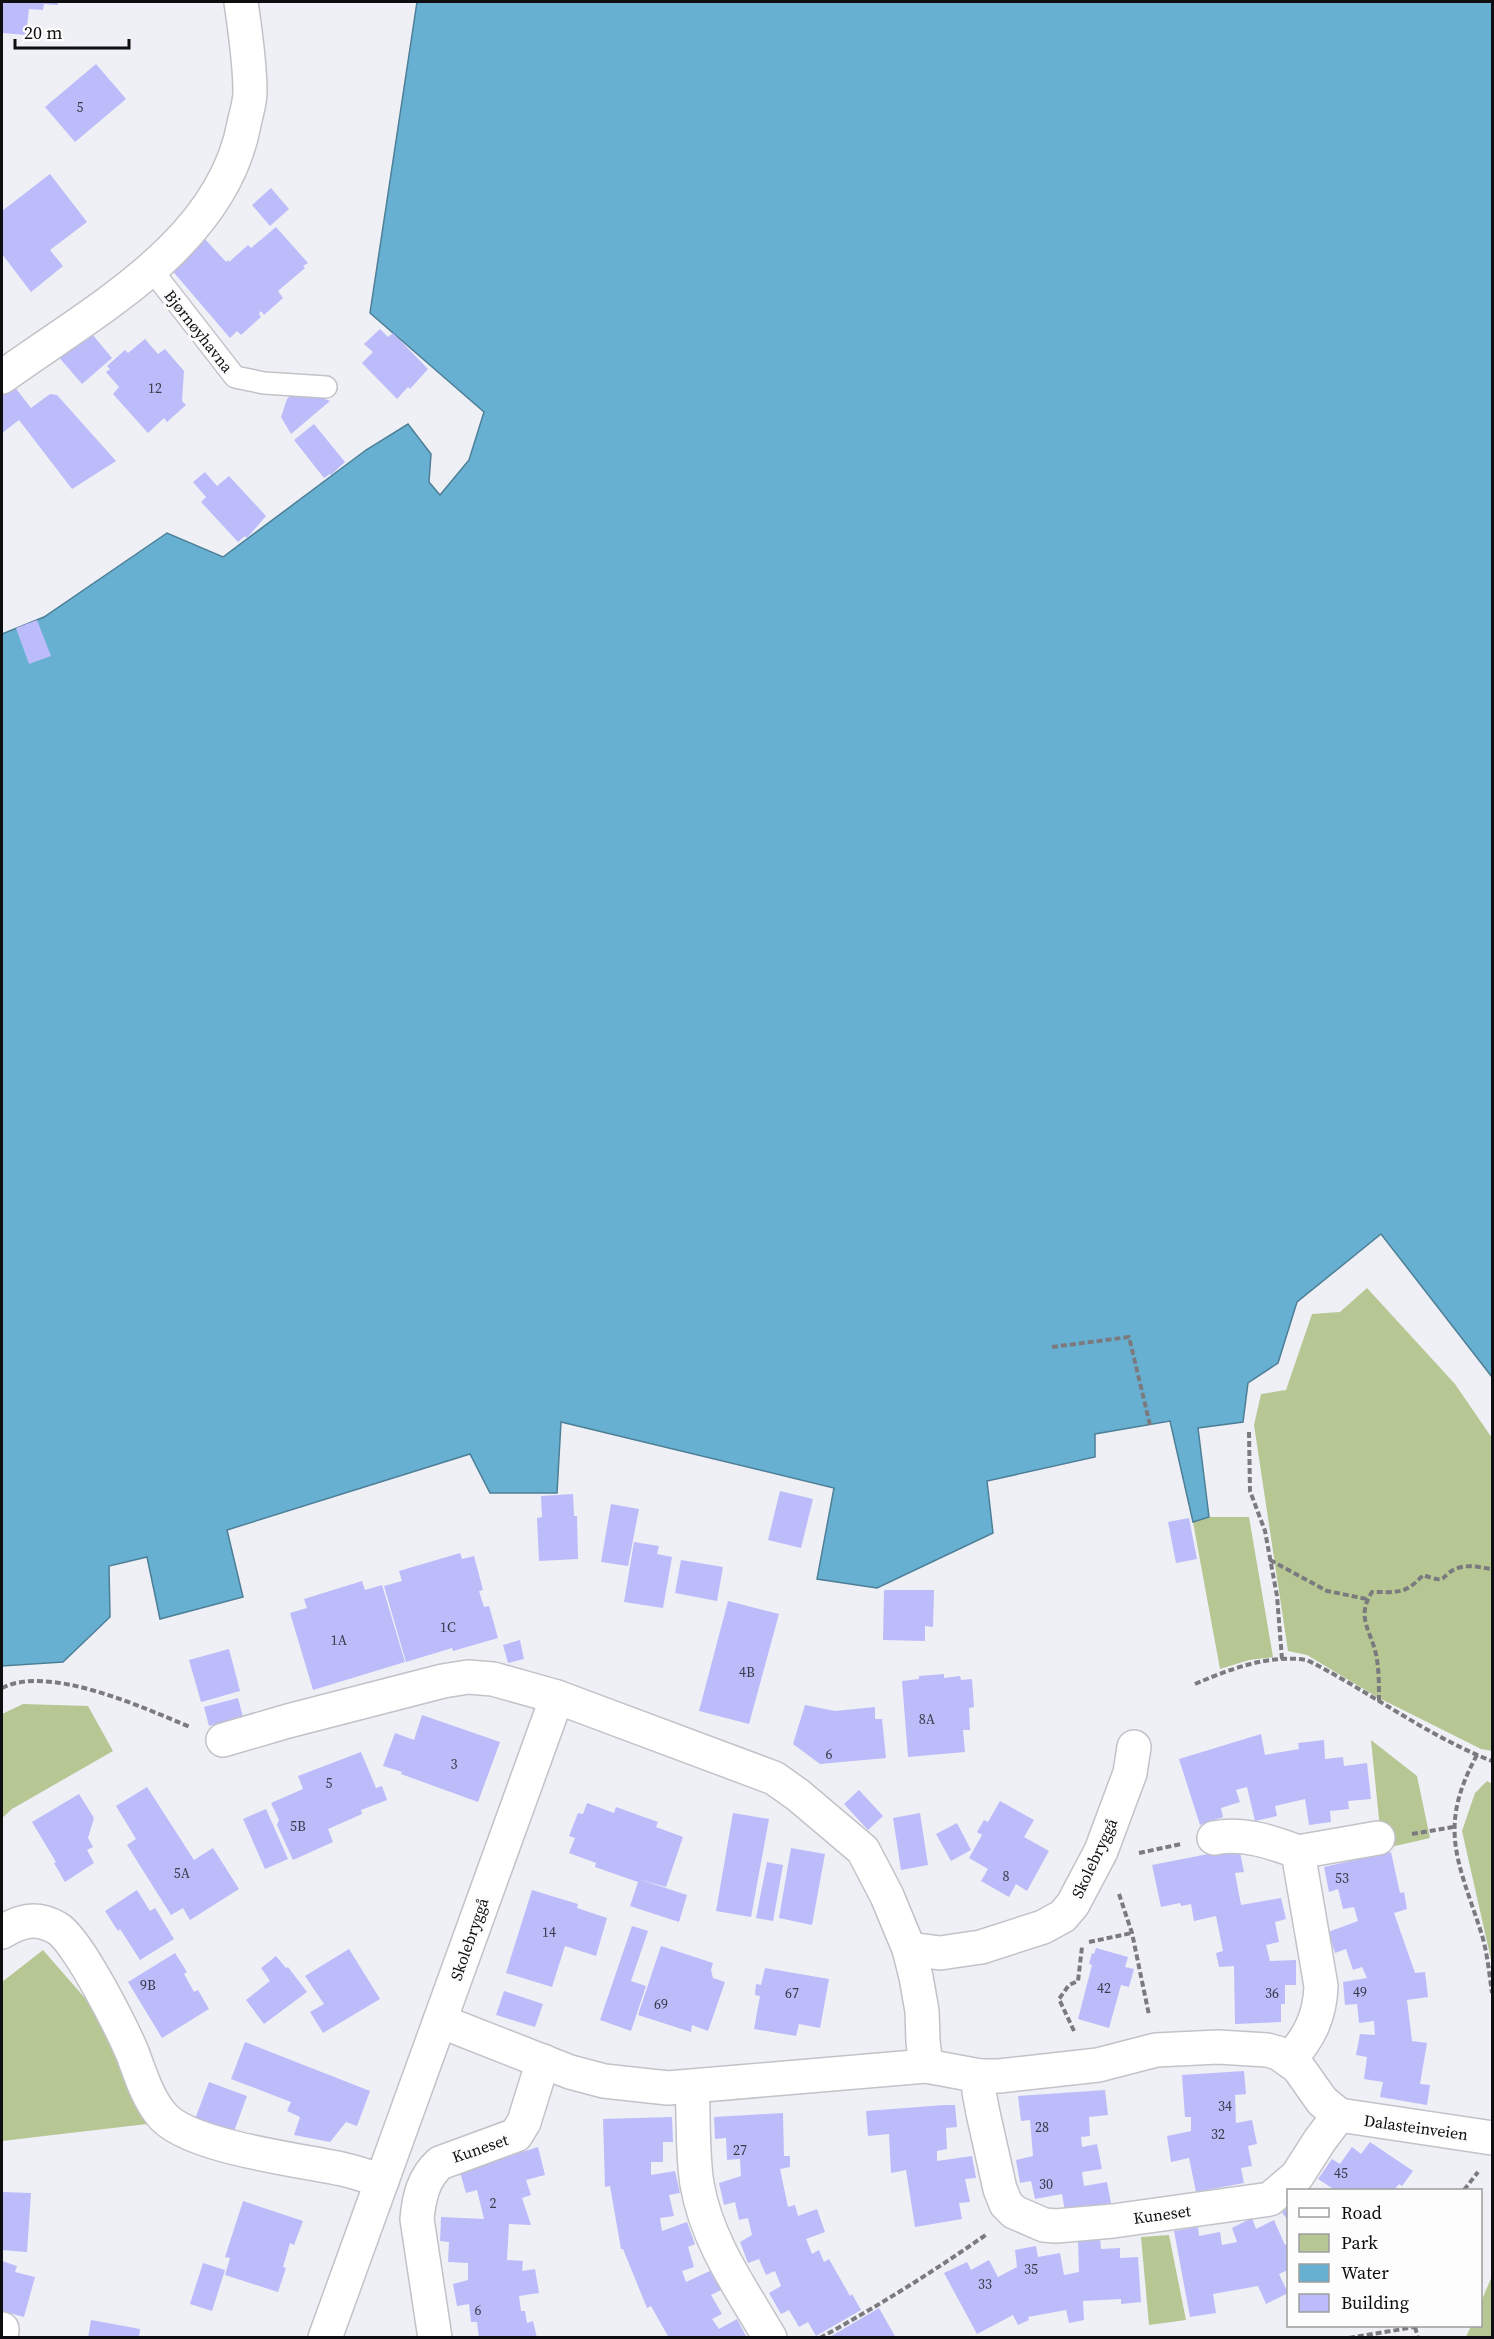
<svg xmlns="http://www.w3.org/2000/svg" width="1494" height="2339" font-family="'Source Serif 4',serif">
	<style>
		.green { fill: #b7c794 }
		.water { fill: #68b0d1; stroke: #4d7f97; stroke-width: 1.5 }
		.building { fill: #bcbcfa }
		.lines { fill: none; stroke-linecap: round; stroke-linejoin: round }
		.lane-casing { stroke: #c2c2c9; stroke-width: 24 }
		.street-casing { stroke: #c2c2c9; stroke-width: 36 }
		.path { stroke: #7b7b7f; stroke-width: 4; stroke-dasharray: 6 3; stroke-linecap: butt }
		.lane { stroke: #fff; stroke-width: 21 }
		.street { stroke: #fff; stroke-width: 33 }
		.labels { text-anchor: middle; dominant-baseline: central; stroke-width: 6; stroke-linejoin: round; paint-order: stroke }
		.number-label { font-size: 14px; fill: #3a3a4a }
		.street-label { font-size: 16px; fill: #0e0e10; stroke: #fdfdfe }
	</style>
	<rect width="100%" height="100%" fill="#efeff6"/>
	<g class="green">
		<path d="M1367 1288 1455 1384 1492 1438V1751L1481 1749 1377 1697 1307 1655 1288 1651 1254 1425 1261 1394 1286 1390 1312 1314 1340 1312Z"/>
		<path d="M1209 1517H1249L1273 1657 1249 1660 1220 1669 1193 1522Z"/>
		<path d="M23 1704 88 1706 113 1751 12 1809 2 1818V1714Z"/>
		<path d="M1371 1740 1417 1776 1430 1838 1382 1849Z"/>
		<path d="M1487 1781 1492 1784V1964L1462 1831 1475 1793Z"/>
		<path d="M43 1950 91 2005 147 2124 2 2141V1982Z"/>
		<path d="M1169 2235 1186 2320 1149 2325 1141 2237Z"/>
		<path d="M1492 2276V2337H1466L1471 2326H1480L1481 2302Z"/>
	</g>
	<path class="water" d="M417 2H1492V1377L1381 1234 1297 1302 1278 1363 1248 1383 1243 1422 1198 1428 1209 1517 1193 1522 1170 1421 1095 1434V1457L987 1481 993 1533 877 1588 817 1579 834 1488 561 1422 557 1493H490L470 1454 227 1530 243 1597 160 1619 147 1557 109 1566 110 1617 63 1662 2 1666V634L44 617 167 533 223 557 366 450 408 424 431 454 429 482 440 495 469 460 484 412 370 313Z"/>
	<g class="building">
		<path d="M2 2H58V5L44 4 43 10 29 9 26 35 2 33Z"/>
		<path d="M96 64 126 99 75 142 45 107Z"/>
		<path d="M50 174 87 222 50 250 63 266 31 292 2 254V211Z"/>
		<path d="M271 188 289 209 270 226 252 205Z"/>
		<path d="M276 227 308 263 303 266 305 268 278 291 283 298 264 315 261 311 259 314 261 317 241 335 237 331 230 338 170 268 204 238 226 262 228 260 229 262 248 245 251 248Z"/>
		<path d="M87 328 112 358 82 384 57 355Z"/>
		<path d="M380 329 388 337 393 333 428 369 410 389 408 387 397 399 362 363 373 352 364 344Z"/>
		<path d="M145 339 158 354 165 349 184 371 182 401 186 405 167 422 164 418 148 433 113 394 119 387 106 372 110 369 107 366 125 350 128 353Z"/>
		<path d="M11 382 31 408 50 394 57 395 116 461 72 489 19 420 2 433V389Z"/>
		<path d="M310 393 330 401 291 434 281 417 287 399 292 394Z"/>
		<path d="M314 424 345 462 331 475 330 474 324 478 294 440Z"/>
		<path d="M205 472 217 486 229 476 266 516 247 538 245 536 238 542 201 502 206 497 193 482Z"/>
		<path d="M37 620 51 656 29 664 16 628Z"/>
		<path d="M780 1491 813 1499 801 1548 768 1540Z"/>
		<path d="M573 1494 574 1516H577L578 1559 539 1561 537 1518 542 1517 541 1496Z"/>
		<path d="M611 1504 639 1509 628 1566 601 1562Z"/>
		<path d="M1189 1518 1197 1559 1176 1563 1168 1522Z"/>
		<path d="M634 1542 659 1546 657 1554 672 1557 663 1608 624 1602Z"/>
		<path d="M460 1553 462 1559 474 1556 483 1590 479 1591 484 1607 489 1606 498 1638 453 1651 452 1648 406 1662 384 1586 402 1581 399 1571Z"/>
		<path d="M681 1560 723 1567 717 1601 675 1593Z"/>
		<path d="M362 1581 365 1590 382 1585 405 1662 313 1690 290 1613 307 1608 304 1599Z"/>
		<path d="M884 1590H934L933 1627 925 1626V1641L883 1640Z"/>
		<path d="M728 1601 779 1614 749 1724 699 1711Z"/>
		<path d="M520 1640 524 1659 508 1663 503 1645Z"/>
		<path d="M229 1649 240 1691 201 1702 189 1660Z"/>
		<path d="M944 1674V1678L960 1676 961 1680 972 1679 974 1707 969 1708 970 1730H963L965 1752 908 1757 902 1681 919 1679V1676Z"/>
		<path d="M238 1698 243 1717 209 1726 204 1707Z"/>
		<path d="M805 1705 835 1711 875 1707V1719H882L886 1758 820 1764 793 1744Z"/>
		<path d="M422 1715 500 1742 478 1802 401 1774 402 1772 383 1766 395 1733 414 1740Z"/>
		<path d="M1261 1734 1265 1755 1299 1749 1298 1743 1324 1740 1325 1759 1343 1757 1344 1766 1367 1763 1371 1799 1348 1801 1349 1809 1330 1811 1331 1822 1309 1825 1305 1799 1275 1806 1277 1816 1255 1821 1247 1787 1236 1790 1240 1802 1221 1808 1223 1817 1200 1825 1179 1759Z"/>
		<path d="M361 1752 376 1788 382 1786 387 1800 361 1810 362 1814 328 1829 333 1842 293 1860 277 1825 279 1820 271 1803 303 1789 298 1776Z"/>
		<path d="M147 1787 194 1860 213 1848 239 1889 190 1920 183 1908 171 1915 127 1845 136 1839 116 1806Z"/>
		<path d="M859 1790 883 1816 868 1830 844 1804Z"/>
		<path d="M79 1794 94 1818 88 1838 93 1847 87 1850 94 1863 65 1882 54 1863 56 1862 32 1822Z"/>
		<path d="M1000 1801 1034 1820 1024 1837 1049 1851 1027 1891 1016 1884 1009 1897 981 1881 988 1869 969 1858 982 1835 977 1832 984 1820 988 1822Z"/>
		<path d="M587 1803 614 1813 616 1807 658 1822 656 1827 683 1837 666 1887 638 1879 687 1895 679 1922 630 1906 638 1882 595 1867 596 1863 569 1853 575 1838 569 1836 578 1813 583 1814Z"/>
		<path d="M266 1809 288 1859 265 1869 243 1819Z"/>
		<path d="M733 1813 769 1819 751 1917 716 1911Z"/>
		<path d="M920 1813 928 1865 901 1870 893 1818Z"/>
		<path d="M957 1823 971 1850 951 1861 936 1834Z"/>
		<path d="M791 1848 825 1854 812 1925 779 1918Z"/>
		<path d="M1239 1848 1244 1872 1235 1873 1241 1905 1281 1898 1286 1919 1275 1922 1279 1942 1266 1945 1270 1961 1296 1960V1985H1285V2004H1281V2022L1235 2024 1234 1966 1219 1967 1216 1953 1223 1951 1216 1916 1194 1921 1191 1904 1181 1906 1180 1903 1161 1907 1152 1865Z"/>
		<path d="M1391 1852 1400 1893 1404 1892 1407 1909 1394 1913 1415 1973 1425 1972 1428 1997 1407 2000 1412 2041 1427 2043 1420 2084 1430 2085 1427 2105 1380 2097 1383 2082 1364 2079 1367 2057 1356 2055 1360 2034 1375 2035 1374 2021 1359 2023 1357 2004 1345 2005 1343 1982 1367 1978 1362 1967 1353 1970 1346 1949 1335 1953 1328 1932 1358 1921 1354 1907 1343 1909 1338 1889 1329 1892 1324 1867Z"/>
		<path d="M767 1862 783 1865 773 1921 756 1918Z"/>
		<path d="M137 1890 150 1911 155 1908 174 1939 140 1960 120 1929 118 1931 105 1911Z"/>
		<path d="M532 1890 578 1904 577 1908 607 1918 596 1956 565 1946 552 1987 506 1973Z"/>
		<path d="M632 1926 648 1931 631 1981 646 1986 631 2031 600 2020Z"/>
		<path d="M661 1946 713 1963 711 1970 713 1978 725 1982 708 2031 692 2025 691 2032 638 2015Z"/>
		<path d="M1096 1948 1128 1957 1125 1967 1134 1969 1129 1987 1121 1985 1109 2028 1078 2019 1092 1965 1089 1964 1092 1953 1094 1954Z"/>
		<path d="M349 1949 380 1999 323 2033 310 2012 324 2004 305 1976Z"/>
		<path d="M175 1953 187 1972 184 1974 194 1992 198 1990 209 2009 162 2038 128 1982Z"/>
		<path d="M276 1956 286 1968 288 1967 307 1992 264 2024 246 2000 270 1981 261 1968Z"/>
		<path d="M765 1968 829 1979 820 2028 799 2024 796 2036 754 2029 760 1996 755 1995 756 1984 761 1985Z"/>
		<path d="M504 1991 543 2004 535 2027 496 2015Z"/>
		<path d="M245 2042 370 2091 357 2126 346 2122 330 2142 294 2135 300 2117 287 2111 291 2102 231 2079Z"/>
		<path d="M1244 2071 1246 2094 1235 2095 1236 2123 1252 2120 1257 2144 1248 2146 1252 2166 1241 2168 1244 2183 1196 2192 1189 2158 1171 2162 1167 2136 1191 2131V2117H1185L1182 2075Z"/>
		<path d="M209 2082 247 2096 233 2134 195 2119Z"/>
		<path d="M1105 2090 1108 2115 1089 2117 1090 2136 1081 2137 1082 2147 1097 2144 1102 2169 1082 2172 1084 2186 1107 2182 1111 2203 1065 2211 1062 2194 1035 2199 1031 2181 1020 2183 1016 2160 1033 2156 1030 2120 1021 2121 1018 2096Z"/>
		<path d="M944 2105H955L957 2127 946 2128 947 2149 937 2151V2161L972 2156 976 2178 965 2179 970 2202 959 2203 962 2219 915 2227 906 2170 891 2173 889 2134 868 2136 866 2111Z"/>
		<path d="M783 2113 784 2156H790V2167L780 2169 788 2207 795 2205 798 2216 817 2209 825 2232 806 2239 812 2254 819 2250 824 2262 829 2259 850 2296 852 2294 861 2310 816 2336 808 2322 799 2327 789 2310 781 2314 769 2293 781 2286 775 2271 766 2275 759 2259 748 2263 740 2242 752 2235 748 2218 739 2220 735 2202 724 2205 719 2183 741 2176 740 2159 727 2160 726 2138 715 2139 714 2117Z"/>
		<path d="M672 2117 673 2142H663V2162H651V2175L675 2171 680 2193 669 2195 674 2216 660 2218 662 2231 687 2222 695 2244 688 2247 694 2267 682 2271 686 2282 710 2271 721 2290 711 2295 722 2314 712 2319 719 2329 737 2319 747 2338H669L651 2306 647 2308 623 2249H621L610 2186 605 2187 603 2119Z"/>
		<path d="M1370 2142 1413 2171 1402 2186 1399 2184 1394 2190H1335L1318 2179 1332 2159 1340 2164 1352 2147 1361 2154Z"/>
		<path d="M538 2147 545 2175 526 2180 531 2195 522 2198 531 2225 509 2224 507 2260 523 2261 522 2271 535 2269 539 2293 519 2296 521 2311H525L527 2323 533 2321 537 2338H479L477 2322H471L469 2304 457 2306 453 2284 468 2280V2263L448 2262 449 2242 440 2241 441 2217 484 2219 477 2190 466 2193 460 2172Z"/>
		<path d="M2 2192 31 2193 27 2252 2 2250Z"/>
		<path d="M243 2201 303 2221 294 2245 290 2243 283 2267 286 2268 278 2292 225 2275 230 2258 225 2257Z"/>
		<path d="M1288 2207V2220L1282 2213Z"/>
		<path d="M1252 2218 1256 2229 1274 2220 1285 2245 1288 2243V2270L1279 2274 1288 2293 1266 2304 1258 2286 1213 2294 1216 2313 1190 2317 1174 2231 1198 2227 1199 2236 1220 2232 1222 2245 1237 2242 1232 2228Z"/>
		<path d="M1100 2238 1101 2249 1120 2248V2258L1138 2257 1141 2302 1121 2304V2299L1083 2301 1084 2320 1069 2323 1066 2310 1028 2317 1029 2320 1018 2325 1013 2315 977 2334 944 2273 967 2262 971 2270 989 2260 998 2277 1017 2267 1015 2250 1036 2246 1038 2257 1060 2253 1064 2275 1079 2272 1078 2240Z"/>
		<path d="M2 2261 17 2266 15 2272 35 2277 24 2317 2 2311Z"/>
		<path d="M203 2263 225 2270 212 2311 190 2304Z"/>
		<path d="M879 2308 896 2338H828Z"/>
		<path d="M91 2320 140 2329 139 2338H88Z"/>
	</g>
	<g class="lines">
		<defs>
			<path id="lane" d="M151 269 235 377 264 383 326 387"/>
			<g id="street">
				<path d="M2 377C93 311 222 244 244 124 246 114 250 103 250 92 250 62 245 31 241 2"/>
				<path d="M223 1740 288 1721 443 1681 468 1677 493 1679 557 1697 774 1778 798 1795 863 1850 887 1896 909 1949 916 1977 922 2011 923 2041 926 2066"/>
				<path d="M1214 1838C1242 1832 1272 1842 1298 1852L1321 1986C1320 2017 1309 2038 1289 2060"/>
				<path d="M1298 1852 1378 1838"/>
				<path d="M2 1932C20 1921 36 1916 57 1928 78 1940 121 2027 132 2052 140 2073 147 2097 161 2114 186 2147 301 2160 342 2169 356 2172 369 2177 382 2181"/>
				<path d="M909 1949 940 1953 981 1947 1043 1927 1063 1916 1073 1904 1101 1851 1130 1773 1134 1747"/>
				<path d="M440 2021 570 2072 604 2081 668 2088 926 2066 980 2076H999L1098 2065 1156 2050 1218 2047 1267 2050 1278 2053 1298 2067 1322 2101 1339 2115"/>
				<path d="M980 2076 979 2092 983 2113 1000 2189 1006 2204 1014 2212 1044 2225 1056 2226 1113 2221 1270 2199 1297 2176 1320 2140 1339 2115"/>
				<path d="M692 2087C694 2119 692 2153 697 2184 707 2242 741 2288 770 2338"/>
				<path d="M1339 2115 1492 2138"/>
				<path d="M2 2331V2329"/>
				<path d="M325 2338 557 1697"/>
				<path d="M435 2338 417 2219C419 2198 423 2178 440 2163L516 2135 524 2122 543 2061"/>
			</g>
		</defs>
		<use href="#lane" class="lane-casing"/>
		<use href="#street" class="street-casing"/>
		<g class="path">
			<path d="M1052 1347 1129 1337 1150 1425"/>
			<path d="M1249 1432 1250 1491 1265 1531 1277 1596 1282 1659"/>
			<path d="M1270 1560 1327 1591 1367 1599"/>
			<path d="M1195 1684C1230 1669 1269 1654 1307 1660 1369 1691 1427 1736 1492 1761"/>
			<path d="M2 1688C49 1664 144 1708 190 1727"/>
			<path d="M1379 1701C1379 1685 1379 1669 1376 1654 1370 1629 1356 1617 1372 1592 1397 1592 1405 1595 1423 1575 1450 1585 1439 1575 1458 1568 1469 1564 1482 1568 1492 1569"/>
			<path d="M1477 1755C1438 1826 1457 1859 1480 1929 1487 1949 1489 1972 1492 1993"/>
			<path d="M1412 1834 1453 1827"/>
			<path d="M1139 1853 1181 1844"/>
			<path d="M1119 1894 1132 1933 1149 2015"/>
			<path d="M1089 1942 1132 1933"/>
			<path d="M1074 2031 1059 1999 1069 1985 1078 1981 1082 1947"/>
			<path d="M1464 2190 1478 2172"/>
			<path d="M1415 2327 1418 2338"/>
			<path d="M820 2338C878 2306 933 2272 987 2234"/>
			<path d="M1349 2338 1415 2327"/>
		</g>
		<use href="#lane" class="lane"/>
		<use href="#street" class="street"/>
	</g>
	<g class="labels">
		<g class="number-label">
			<text x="80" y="107">5</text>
			<text x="155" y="388">12</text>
			<text x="448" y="1627">1C</text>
			<text x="339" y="1640">1A</text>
			<text x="747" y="1672">4B</text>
			<text x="927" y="1719">8A</text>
			<text x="829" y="1754">6</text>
			<text x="454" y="1764">3</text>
			<text x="329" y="1783">5</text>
			<text x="298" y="1826">5B</text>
			<text x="182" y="1873">5A</text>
			<text x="1006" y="1876">8</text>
			<text x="1342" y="1878">53</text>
			<text x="549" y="1932">14</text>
			<text x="148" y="1985">9B</text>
			<text x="1104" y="1988">42</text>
			<text x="1360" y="1992">49</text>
			<text x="792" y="1993">67</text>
			<text x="1272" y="1993">36</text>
			<text x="661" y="2004">69</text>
			<text x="1225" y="2106">34</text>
			<text x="1042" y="2127">28</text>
			<text x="1218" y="2134">32</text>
			<text x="740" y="2150">27</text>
			<text x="1341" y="2173">45</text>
			<text x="1046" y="2184">30</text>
			<text x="493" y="2203">2</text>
			<text x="1031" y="2269">35</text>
			<text x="985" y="2284">33</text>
			<text x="478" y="2310">6</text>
		</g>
		<g class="street-label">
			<text transform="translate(199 331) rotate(52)">Bjørnøyhavna</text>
			<text transform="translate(1094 1858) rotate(-65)">Skolebryggå</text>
			<text transform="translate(469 1939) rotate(-71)">Skolebryggå</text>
			<text transform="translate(1416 2127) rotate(8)">Dalasteinveien</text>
			<text transform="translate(480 2148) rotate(-19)">Kuneset</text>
			<text transform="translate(1162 2214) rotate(-8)">Kuneset</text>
		</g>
	</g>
	<rect width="1494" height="2339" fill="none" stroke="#0e0e10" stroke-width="6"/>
	<rect x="1287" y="2189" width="195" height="138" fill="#fdfdfe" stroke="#9d9d9f" stroke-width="1.5"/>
	<rect x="1299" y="2208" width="30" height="9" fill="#ffffff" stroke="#9d9d9f" stroke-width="1.5"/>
	<text x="1341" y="2219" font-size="18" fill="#0e0e10">Road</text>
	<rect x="1299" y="2234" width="30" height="18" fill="#b7c794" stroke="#9d9d9f" stroke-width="1.5"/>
	<text x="1341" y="2249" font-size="18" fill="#0e0e10">Park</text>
	<rect x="1299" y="2264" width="30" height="18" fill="#68b0d1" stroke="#9d9d9f" stroke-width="1.5"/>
	<text x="1341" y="2279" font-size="18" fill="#0e0e10">Water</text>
	<rect x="1299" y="2294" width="30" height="18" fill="#bcbcfa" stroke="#9d9d9f" stroke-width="1.5"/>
	<text x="1341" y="2309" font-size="18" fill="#0e0e10">Building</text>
	<path d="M15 39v9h114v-9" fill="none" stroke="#0e0e10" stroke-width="3"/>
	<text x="24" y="39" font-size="18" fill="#0e0e10" stroke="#fdfdfe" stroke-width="4.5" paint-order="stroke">20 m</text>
</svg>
